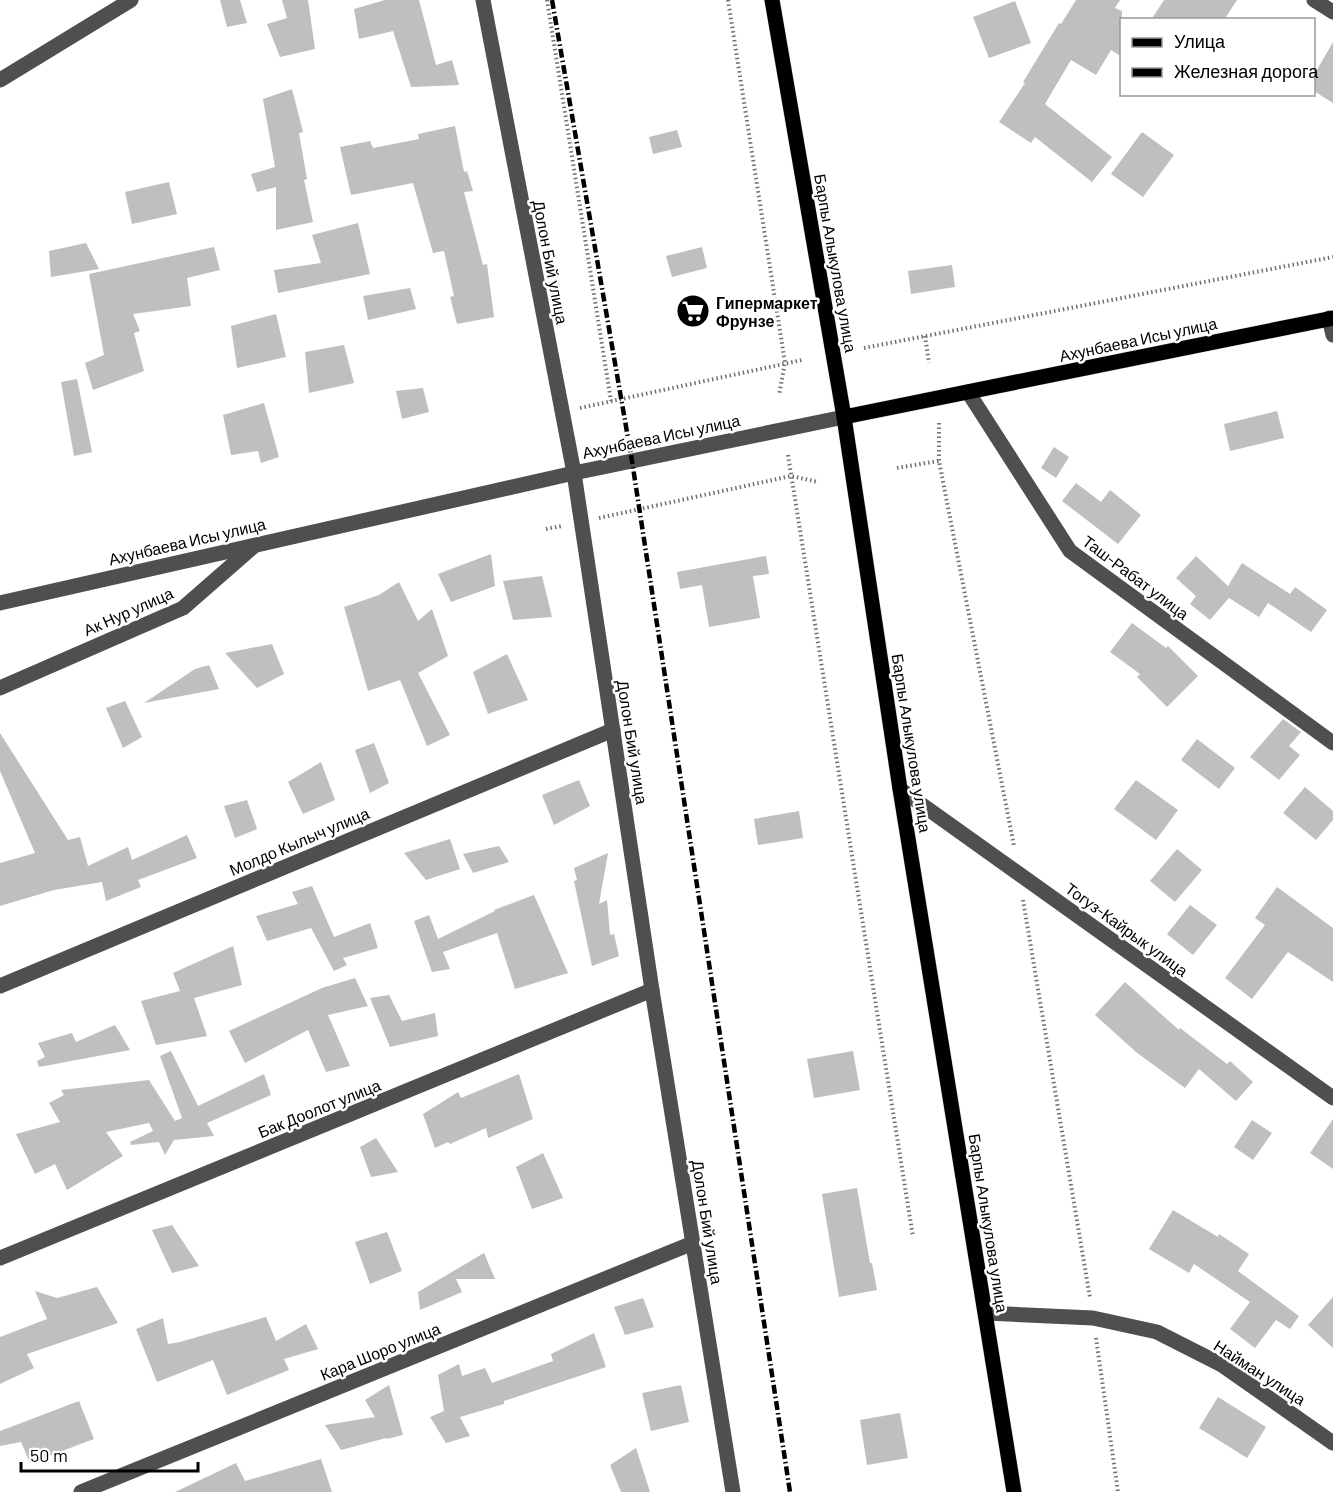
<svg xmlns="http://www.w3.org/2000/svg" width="1333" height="1492" font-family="Barlow,sans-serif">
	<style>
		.building { fill: #bfbfbf }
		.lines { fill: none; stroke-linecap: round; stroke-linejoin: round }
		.major-casing { stroke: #dbdbdb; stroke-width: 16 }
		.path { stroke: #717171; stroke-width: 4; stroke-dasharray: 1.5 3; stroke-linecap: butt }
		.minor { stroke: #4f4f4f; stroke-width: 15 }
		.major { stroke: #000; stroke-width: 15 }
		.rail { stroke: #000; stroke-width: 4.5; stroke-dasharray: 9 3 1.5 3; stroke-linecap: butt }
		.labels { text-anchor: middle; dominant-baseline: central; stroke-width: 5; stroke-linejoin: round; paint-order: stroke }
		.street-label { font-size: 16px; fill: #000; stroke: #fff }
		.poi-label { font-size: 16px; font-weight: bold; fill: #000; stroke: #fff; text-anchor: start }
	</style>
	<rect width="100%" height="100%" fill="#fff"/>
	<g class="building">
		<path d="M220 0H240L247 23 227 27Z"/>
		<path d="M282 0H308L315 49 280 57 267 24 287 18Z"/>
		<path d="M385 0H419L436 65 452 60 459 85 411 87 393 31 359 39 354 9Z"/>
		<path d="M1076 0H1120L1115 8 1122 11V57L1111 50 1096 75 1071 60 1045 104 1112 157 1092 182 1035 137 1031 143 999 122 1025 83 1023 82 1059 23 1061 24Z"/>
		<path d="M1164 0H1237L1224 20H1151Z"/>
		<path d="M1015 1 1031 43 989 58 973 17Z"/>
		<path d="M1333 42V103L1314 91V75Z"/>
		<path d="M292 89 303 132 299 133 307 179 304 180 313 222 276 230V187L257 192 251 174 275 167 263 99Z"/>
		<path d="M455 126 464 172 467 171 473 191 464 192 483 265 487 264 494 317 457 324 450 297 454 296 444 251 433 253 413 183 351 195 340 147 370 141 373 148 419 139 418 134Z"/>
		<path d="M677 130 682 147 653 154 649 137Z"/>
		<path d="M1142 132 1174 155 1143 197 1111 174Z"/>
		<path d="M169 182 177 214 132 224 125 192Z"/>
		<path d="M358 223 370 274 278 293 274 270 321 263 312 235Z"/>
		<path d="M86 243 99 269 51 277 49 251Z"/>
		<path d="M214 247 220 270 187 278 191 306 133 314 140 331 134 333 144 371 93 390 85 363 104 355 89 274Z"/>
		<path d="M702 247 707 268 672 277 666 256Z"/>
		<path d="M952 265 955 287 911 294 908 271Z"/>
		<path d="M410 288 416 309 368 320 363 296Z"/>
		<path d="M276 314 286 357 237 368 231 326Z"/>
		<path d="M344 345 354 383 309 393 305 352Z"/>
		<path d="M77 379 92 452 74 456 61 382Z"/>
		<path d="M423 388 429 412 402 419 396 391Z"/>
		<path d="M264 403 279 457 261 463 258 451 231 455 223 415Z"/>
		<path d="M1277 411 1284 438 1230 451 1224 424Z"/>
		<path d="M1054 447 1069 457 1056 478 1041 468Z"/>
		<path d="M1076 483 1101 502 1110 490 1141 515 1118 544 1062 501Z"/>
		<path d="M491 554 495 586 451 602 438 574Z"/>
		<path d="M766 556 769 574 753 576 760 618 709 627 702 585 680 589 677 572Z"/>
		<path d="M1196 556 1228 586 1242 563 1290 594 1295 587 1327 610 1311 632 1268 603 1259 617 1229 598 1210 620 1190 604 1196 596 1176 578Z"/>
		<path d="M542 576 552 617 513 620 503 581Z"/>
		<path d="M399 582 418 621 432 609 448 656 418 673 450 735 427 746 400 680 368 691 344 607 379 595Z"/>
		<path d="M1132 623 1166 648 1168 646 1198 676 1167 707 1137 677 1140 674 1110 652Z"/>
		<path d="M272 644 284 674 257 688 225 653Z"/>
		<path d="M507 654 528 700 488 714 473 672Z"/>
		<path d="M209 665 219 689 144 703 195 669Z"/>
		<path d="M125 701 142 737 123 748 106 708Z"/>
		<path d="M1283 719 1301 732 1289 746 1300 755 1279 780 1250 757Z"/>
		<path d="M0 733 68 840 80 837 88 866 128 847 132 860 187 835 197 858 138 880 141 887 106 901 102 882 54 890 0 906V863L35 853 0 771Z"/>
		<path d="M1197 739 1235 768 1219 789 1181 760Z"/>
		<path d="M374 743 389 783 370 793 355 750Z"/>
		<path d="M321 762 335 800 303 814 288 782Z"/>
		<path d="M579 780 590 806 554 825 542 795Z"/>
		<path d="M1136 780 1178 810 1156 840 1114 809Z"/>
		<path d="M1305 787 1333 811V820L1316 840 1283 813Z"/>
		<path d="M247 800 257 829 235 838 224 806Z"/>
		<path d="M799 811 803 838 758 845 754 819Z"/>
		<path d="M450 839 460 869 426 880 404 853Z"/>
		<path d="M499 846 509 862 473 873 463 854Z"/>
		<path d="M1177 849 1202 870 1175 902 1150 881Z"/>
		<path d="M608 853 599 904 607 900 610 935 614 934 619 956 592 966 574 881 577 880 574 868Z"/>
		<path d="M312 886 334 937 370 923 378 948 343 958 347 965 334 971 311 928 267 941 256 916 298 904 292 892Z"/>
		<path d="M1277 887 1333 928V982L1288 952 1252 999 1225 978 1265 925 1255 918Z"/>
		<path d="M534 895 568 973 515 989 497 933 443 952 450 969 432 972 414 921 429 915 438 939 495 911 494 910Z"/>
		<path d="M1190 905 1217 925 1193 955 1167 934Z"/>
		<path d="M233 946 242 985 194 998 207 1036 156 1045 141 1001 180 991 173 973Z"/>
		<path d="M355 978 368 1006 328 1015 350 1066 326 1072 308 1030 245 1063 229 1031 322 988Z"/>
		<path d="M1125 982 1179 1030 1180 1028 1227 1064 1230 1061 1253 1082 1236 1101 1199 1069 1185 1088 1136 1052 1095 1015Z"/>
		<path d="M389 995 402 1021 435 1013 438 1036 390 1047 370 998Z"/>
		<path d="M115 1025 130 1050 39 1067 37 1061 45 1057 38 1043 72 1033 76 1042Z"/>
		<path d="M171 1051 198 1106 264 1074 271 1095 207 1123 214 1136 174 1140 165 1155 159 1142 131 1145 130 1142 153 1131 149 1123 106 1132 123 1156 67 1190 55 1164 35 1174 16 1134 60 1122 49 1103 64 1095 61 1090 149 1080 175 1121 182 1118 160 1056Z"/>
		<path d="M853 1051 860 1090 814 1098 807 1059Z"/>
		<path d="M519 1074 533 1119 488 1138 486 1128 450 1144 448 1142 435 1148 423 1114 458 1092 461 1098Z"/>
		<path d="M1333 1119V1169L1310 1153Z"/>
		<path d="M1252 1120 1272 1133 1253 1160 1234 1147Z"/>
		<path d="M376 1138 398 1172 371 1177 360 1147Z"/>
		<path d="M543 1153 563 1198 532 1209 516 1167Z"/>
		<path d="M857 1188 870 1263H872L877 1290 839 1297 822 1194Z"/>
		<path d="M1173 1210 1218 1237 1219 1234 1249 1254 1238 1271 1299 1316 1290 1329 1276 1320 1255 1348 1230 1329 1250 1302 1194 1264 1189 1273 1149 1249Z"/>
		<path d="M172 1225 199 1266 172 1273 152 1230Z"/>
		<path d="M387 1232 402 1271 370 1284 355 1242Z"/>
		<path d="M484 1253 495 1279H456L462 1292 420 1310 418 1292Z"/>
		<path d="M97 1287 118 1323 27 1354 34 1368 0 1384V1337L47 1319 35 1291 57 1298Z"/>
		<path d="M1333 1297V1348L1308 1325Z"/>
		<path d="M643 1298 654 1327 625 1335 614 1307Z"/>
		<path d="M266 1317 276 1341 306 1324 318 1349 284 1359 289 1370 227 1395 213 1360 157 1382 136 1329 163 1318 168 1344 180 1342Z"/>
		<path d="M594 1333 606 1367 504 1401V1404L460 1417 470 1436 446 1443 430 1417 444 1411 438 1375 459 1364 462 1376 485 1368 492 1383 553 1361 551 1354Z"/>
		<path d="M389 1385 403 1435 387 1439 386 1438 341 1450 325 1425 375 1417 365 1400Z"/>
		<path d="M681 1385 689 1422 651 1431 642 1393Z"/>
		<path d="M1218 1397 1266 1427 1247 1458 1199 1428Z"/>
		<path d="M79 1401 94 1439 30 1463 21 1442 0 1446V1431Z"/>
		<path d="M900 1413 908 1458 867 1465 860 1420Z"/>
		<path d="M636 1448 650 1492H621L610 1465Z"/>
		<path d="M321 1459 332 1492H175L236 1463 245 1481Z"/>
	</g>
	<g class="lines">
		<defs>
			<g id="major">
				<path d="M772 0 844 417 900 789 1014 1492"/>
				<path d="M844 417 1333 318"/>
			</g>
		</defs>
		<use href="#major" class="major-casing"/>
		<g class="path">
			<path d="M547 0 611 401"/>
			<path d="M728 0 785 363 779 395"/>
			<path d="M925 336 929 363"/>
			<path d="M864 348 1333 257"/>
			<path d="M580 408 802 360"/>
			<path d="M939 423V461L1014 846"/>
			<path d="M788 455 913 1237"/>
			<path d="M897 468 939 461"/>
			<path d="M599 518 791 476 818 482"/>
			<path d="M546 529 562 526"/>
			<path d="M1023 900 1090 1298"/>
			<path d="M1096 1338 1118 1492"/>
		</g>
		<g class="minor">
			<path d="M483 0 574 473 652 990 733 1492"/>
			<path d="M1314 0 1333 12"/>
			<path d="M0 80 131 0"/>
			<path d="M1329 318 1333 335"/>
			<path d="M968 392 1070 551 1333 743"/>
			<path d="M0 603 574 473 844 417"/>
			<path d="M0 688 183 608 254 546"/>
			<path d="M900 789 1333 1098"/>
			<path d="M0 986 613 730"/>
			<path d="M0 1258 652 990"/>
			<path d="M986 1313 1093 1318 1157 1332 1222 1365 1333 1443"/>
			<path d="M81 1492 693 1243"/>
		</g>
		<use href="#major" class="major"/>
		<path class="rail" d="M552 0 632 461 790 1492"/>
	</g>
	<defs>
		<symbol id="supermarket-disc" viewBox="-11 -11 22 22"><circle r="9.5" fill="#000" stroke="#fff"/><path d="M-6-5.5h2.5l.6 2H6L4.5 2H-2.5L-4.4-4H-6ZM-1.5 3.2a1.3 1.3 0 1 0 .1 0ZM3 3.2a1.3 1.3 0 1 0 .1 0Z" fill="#fff"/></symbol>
	</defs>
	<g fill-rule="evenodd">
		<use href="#supermarket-disc" x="674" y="292" width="38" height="38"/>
	</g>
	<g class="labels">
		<g class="street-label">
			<text transform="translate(551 262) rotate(79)">Долон Бий улица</text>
			<text transform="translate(836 263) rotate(80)">Барпы Алыкулова улица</text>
			<text transform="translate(1138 339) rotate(-12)">Ахунбаева Исы улица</text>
			<text transform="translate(661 436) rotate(-12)">Ахунбаева Исы улица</text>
			<text transform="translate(187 541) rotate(-13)">Ахунбаева Исы улица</text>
			<text transform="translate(1136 577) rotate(37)">Таш-Рабат улица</text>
			<text transform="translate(128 611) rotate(-24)">Ак Нур улица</text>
			<text transform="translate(633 742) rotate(81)">Долон Бий улица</text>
			<text transform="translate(912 743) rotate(81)">Барпы Алыкулова улица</text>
			<text transform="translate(299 841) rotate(-23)">Молдо Кылыч улица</text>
			<text transform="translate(1127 929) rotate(36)">Тогуз-Кайрык улица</text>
			<text transform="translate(319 1108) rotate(-22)">Бак Доолот улица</text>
			<text transform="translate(708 1222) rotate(81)">Долон Бий улица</text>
			<text transform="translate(989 1223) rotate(81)">Барпы Алыкулова улица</text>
			<text transform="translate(380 1351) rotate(-22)">Кара Шоро улица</text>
			<text transform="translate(1260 1372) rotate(33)">Найман улица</text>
		</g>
		<g class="poi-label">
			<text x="716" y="302">Гипермаркет<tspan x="716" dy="18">Фрунзе</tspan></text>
		</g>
	</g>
	<rect x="1120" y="18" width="195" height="78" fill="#ffffff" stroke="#999999" stroke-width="1.5"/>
	<rect x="1132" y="38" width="30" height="9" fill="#000000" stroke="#999999" stroke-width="1.5"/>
	<text x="1174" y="48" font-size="18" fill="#000000">Улица</text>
	<rect x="1132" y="68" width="30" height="9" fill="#000000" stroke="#999999" stroke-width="1.5"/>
	<text x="1174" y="78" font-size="18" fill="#000000">Железная дорога</text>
	<path d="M21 1462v9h177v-9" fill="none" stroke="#000000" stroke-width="3"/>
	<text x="30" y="1462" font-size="18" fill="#000000" stroke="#ffffff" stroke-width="4.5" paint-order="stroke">50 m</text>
</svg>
